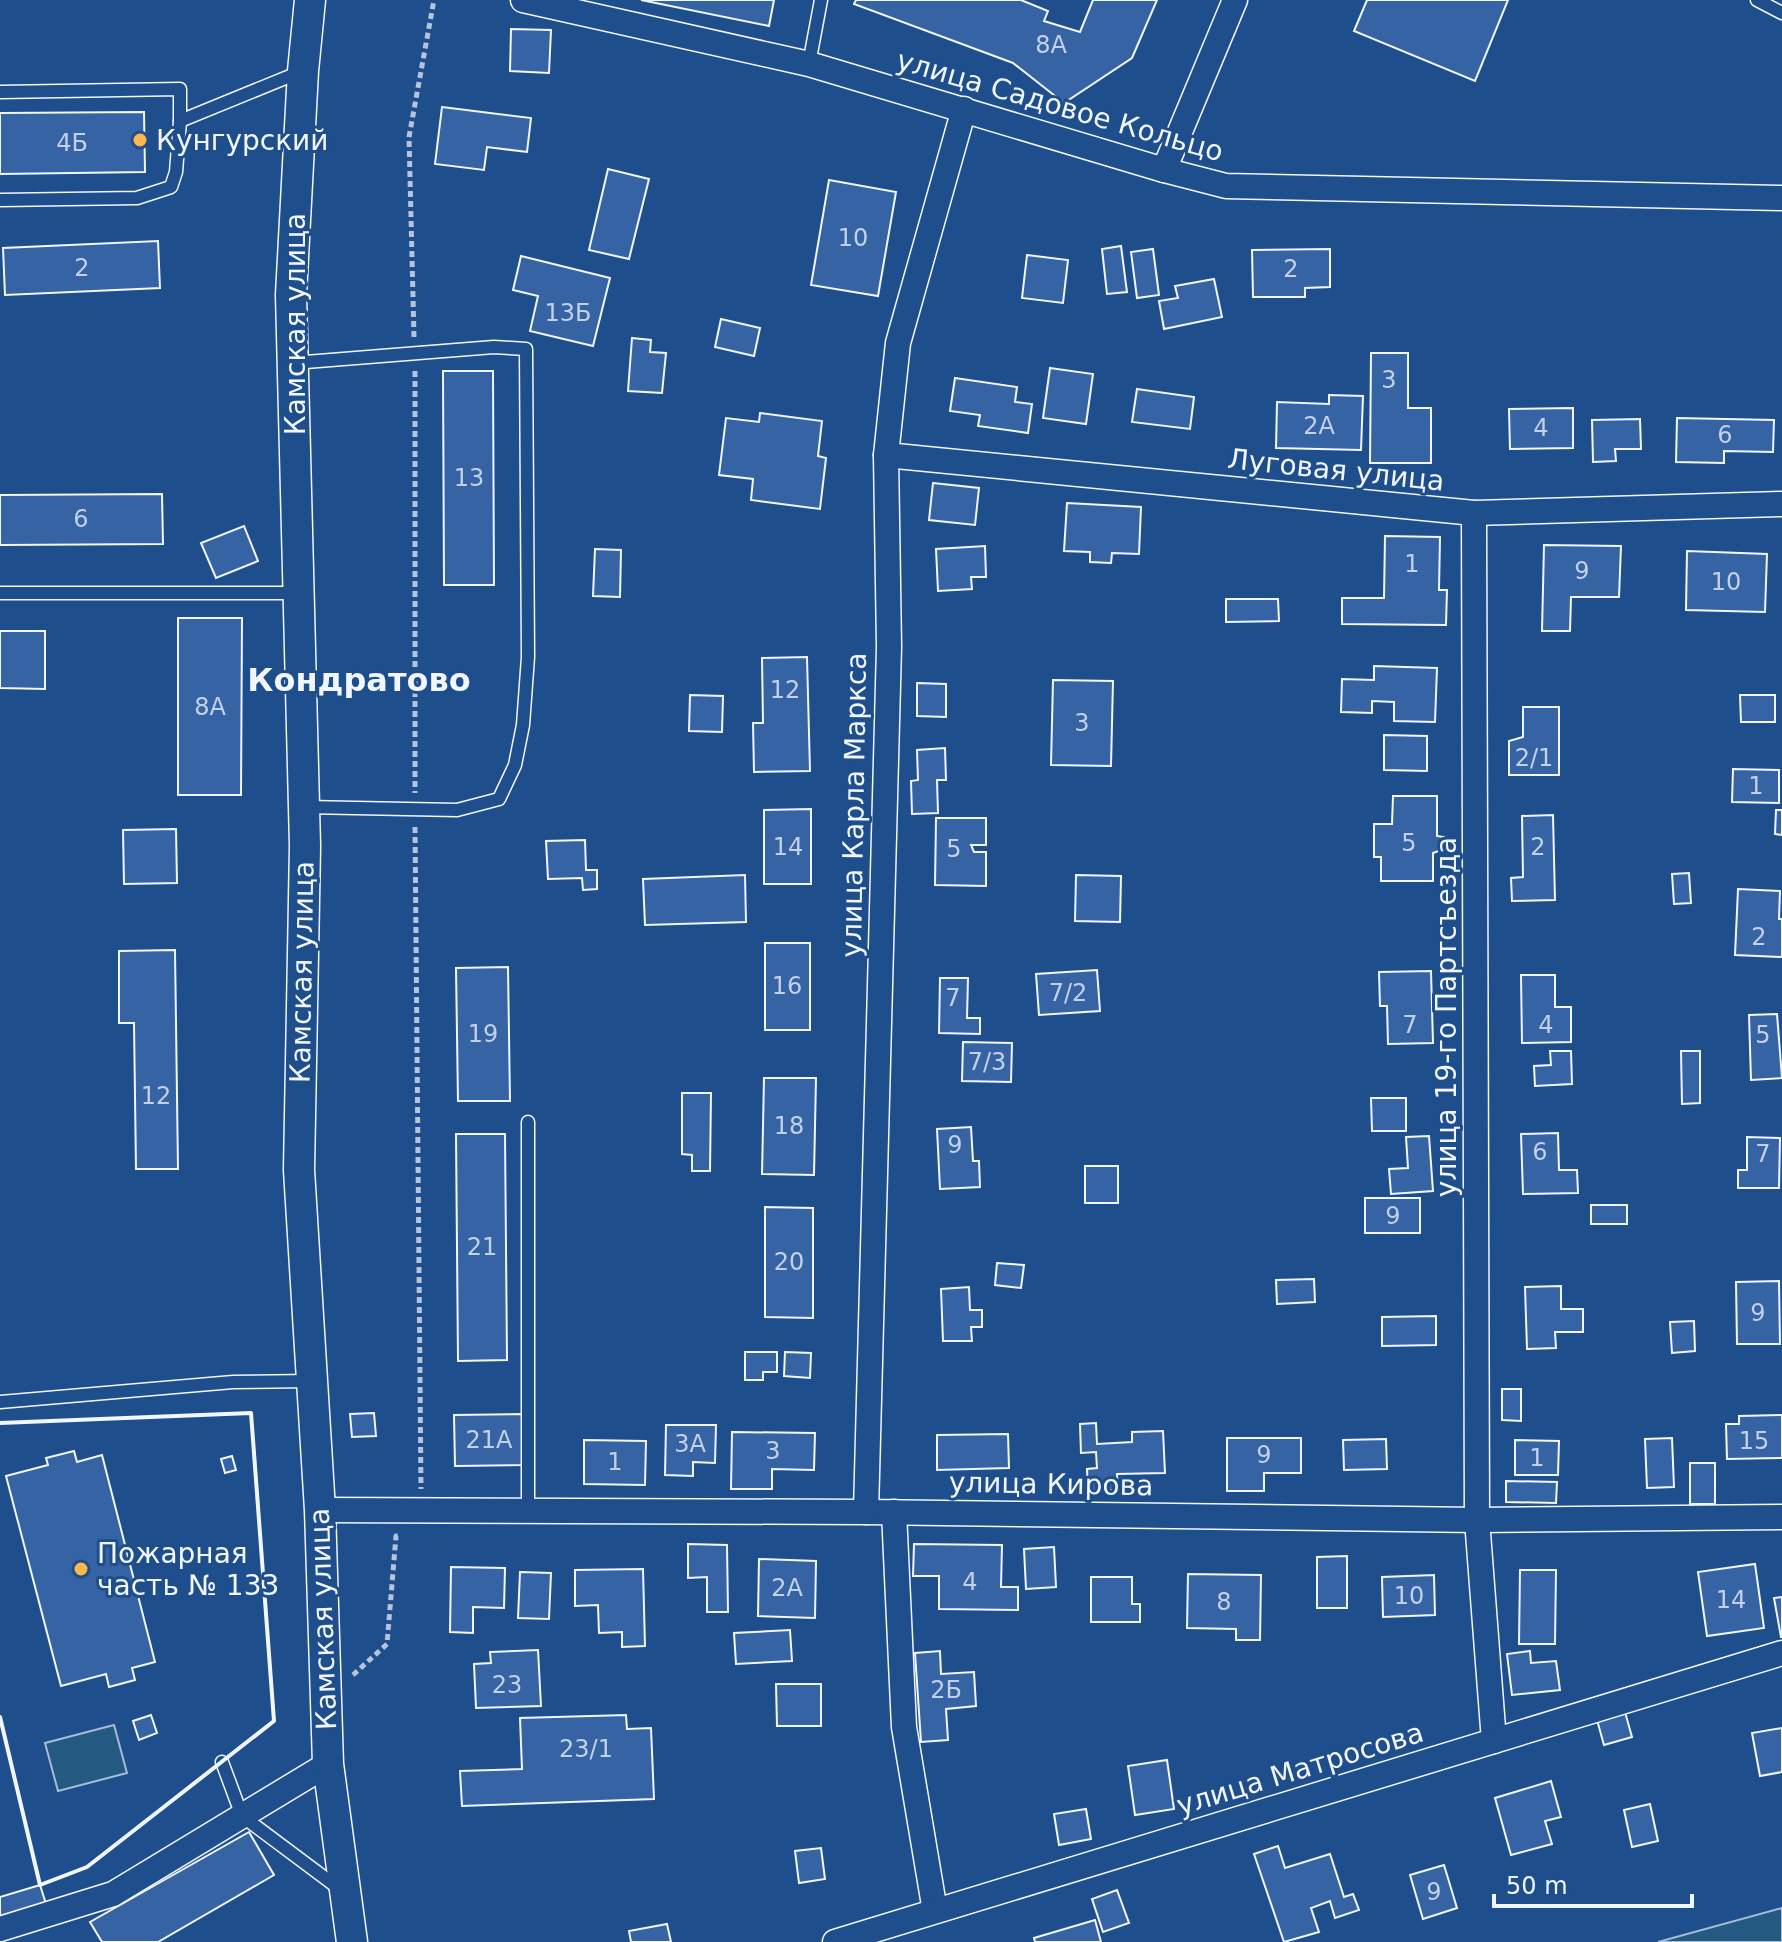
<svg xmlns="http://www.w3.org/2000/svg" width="1782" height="1942" font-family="'DejaVu Sans',sans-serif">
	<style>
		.green { fill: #245a82; stroke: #a8bbd7; stroke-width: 2 }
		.building { fill: #3563a3; stroke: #f2f6ff; stroke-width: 2 }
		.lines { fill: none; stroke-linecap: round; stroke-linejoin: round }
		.service-casing { stroke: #f2f6ff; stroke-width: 15 }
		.minor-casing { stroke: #f2f6ff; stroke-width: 27 }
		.tertiary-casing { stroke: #f2f6ff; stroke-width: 33 }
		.path { stroke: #b3c4dc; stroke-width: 5; stroke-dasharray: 6 4; stroke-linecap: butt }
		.service { stroke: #1f4e8c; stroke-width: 12 }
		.minor { stroke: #1f4e8c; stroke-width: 24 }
		.tertiary { stroke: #1f4e8c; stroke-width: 30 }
		.wall { stroke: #f2f6ff; stroke-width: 4 }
		.poi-dot { fill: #ffb74d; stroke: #1f4e8c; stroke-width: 3 }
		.labels { text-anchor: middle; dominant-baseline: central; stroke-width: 6; stroke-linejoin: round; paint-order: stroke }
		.number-label { font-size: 24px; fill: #c3d1e8 }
		.street-label { font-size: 28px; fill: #f2f6ff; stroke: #1f4e8c }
		.poi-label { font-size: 28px; fill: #f2f6ff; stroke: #1f4e8c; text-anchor: start }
		.quarter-label { font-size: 32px; font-weight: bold; fill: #f2f6ff; stroke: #1f4e8c }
	</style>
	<rect width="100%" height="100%" fill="#1f4e8c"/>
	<g class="green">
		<path d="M114 1725 127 1773 58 1791 45 1743Z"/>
		<path d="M1782 1908V1942H1658Z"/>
	</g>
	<g class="building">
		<path d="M641 0H774L769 26Z"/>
		<path d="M856 0H1021L1048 11 1044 21 1080 32 1093 0H1157L1132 58 1064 103 1013 63 854 4Z"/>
		<path d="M1367 0H1508L1475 81 1354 31Z"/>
		<path d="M511 29 551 30 549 73 510 71Z"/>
		<path d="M442 107 531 118 527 152 487 147 484 170 435 164Z"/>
		<path d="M144 112 145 172 0 174V113Z"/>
		<path d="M608 169 649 179 629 259 589 250Z"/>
		<path d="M829 180 896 192 878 296 811 285Z"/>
		<path d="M158 241 160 288 5 295 3 248Z"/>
		<path d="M1121 246 1127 292 1107 294 1102 249Z"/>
		<path d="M1153 249 1159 295 1137 298 1131 252Z"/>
		<path d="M1330 249V287L1305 288V297H1253L1252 250Z"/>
		<path d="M1027 255 1068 260 1063 303 1022 298Z"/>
		<path d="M521 256 610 278 593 346 530 331 538 296 513 290Z"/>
		<path d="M1214 279 1222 317 1164 329 1159 301 1178 298 1175 286Z"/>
		<path d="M721 319 760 328 754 356 715 347Z"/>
		<path d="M632 338 651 340 650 352 666 353 662 393 628 391Z"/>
		<path d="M1371 353H1408V408H1431V463H1370Z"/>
		<path d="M1050 368 1093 374 1086 424 1043 418Z"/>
		<path d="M443 371H493L494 585H444Z"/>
		<path d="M955 378 1017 387 1015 402 1032 404 1028 433 978 426 980 415 950 411Z"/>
		<path d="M1137 389 1194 397 1190 429 1132 422Z"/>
		<path d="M1329 395 1363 396 1361 450 1276 448 1277 402 1329 404Z"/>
		<path d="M1573 408V448L1510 449 1509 409Z"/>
		<path d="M760 413 822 421 818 456 826 458 820 509 751 500 753 479 719 475 726 418 759 422Z"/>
		<path d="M1677 418 1774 420 1773 452 1724 451V463L1676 462Z"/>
		<path d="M1640 419 1641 449H1615L1616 461 1593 462 1592 420Z"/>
		<path d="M933 483 979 488 975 525 929 520Z"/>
		<path d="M162 494 163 544 0 545V495Z"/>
		<path d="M1067 503 1141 507 1139 554 1112 553 1111 563 1090 562V552L1064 551Z"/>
		<path d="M244 526 258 561 216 578 201 543Z"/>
		<path d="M1385 536 1440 537 1439 590H1447L1446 625 1342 624V598H1384Z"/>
		<path d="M1544 545 1621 546 1619 597H1571L1570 631H1542Z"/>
		<path d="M985 546 986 577H971L972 589 938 591 936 549Z"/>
		<path d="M595 549 621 550 620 597 593 596Z"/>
		<path d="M1687 551 1767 554 1765 612 1686 610Z"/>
		<path d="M1226 599H1278L1279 621 1226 622Z"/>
		<path d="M178 618H242L241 795H178Z"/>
		<path d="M0 631H45V689L0 688Z"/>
		<path d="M807 657 810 771 754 772 753 723H763L762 658Z"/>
		<path d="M1374 666 1437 668 1435 722 1394 721V702L1372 701V713L1341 712 1342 679 1374 680Z"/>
		<path d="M1053 680 1113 681 1111 766 1051 765Z"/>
		<path d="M917 683 946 684V717L917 716Z"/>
		<path d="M690 695 723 696 722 732 689 731Z"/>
		<path d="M1740 695H1775V722H1741Z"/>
		<path d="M1523 707H1559V775H1509V741L1523 737Z"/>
		<path d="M1384 735 1427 736V771L1384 770Z"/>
		<path d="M945 748 946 780H937L938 813 912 814 911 781 918 780 917 750Z"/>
		<path d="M1733 769 1779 770V803L1732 802Z"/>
		<path d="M1393 796H1437V836L1444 837V849L1433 853V881H1381V857H1374V824H1392Z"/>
		<path d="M811 809V884H764V810Z"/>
		<path d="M1776 810H1782V835L1775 834Z"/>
		<path d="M1553 815 1555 900 1512 901 1511 878 1523 877 1522 816Z"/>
		<path d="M936 818H986V845H971L974 852H986V886L935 885Z"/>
		<path d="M176 829 177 883 124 884 123 830Z"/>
		<path d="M585 840 586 870H597V889L583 890 582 878 548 879 546 841Z"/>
		<path d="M1689 873 1691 903 1674 904 1672 874Z"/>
		<path d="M745 875 746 922 645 925 643 879Z"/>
		<path d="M1076 875 1121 876 1120 922 1075 921Z"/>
		<path d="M1738 889 1780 891 1779 919H1782V957L1735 955Z"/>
		<rect x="765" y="943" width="45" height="87"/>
		<path d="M175 950 178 1169H136L134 1023H119V951Z"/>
		<path d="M508 967 510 1101H458L456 968Z"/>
		<path d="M1097 970 1100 1011 1039 1015 1036 974Z"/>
		<path d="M1431 971 1433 1043 1388 1044 1387 1006H1380L1379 972Z"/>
		<path d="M1521 975H1555V1007H1571V1042L1522 1043Z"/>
		<path d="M940 978H968L967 1018H980V1034L939 1033Z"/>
		<path d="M1777 1014 1782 1078 1751 1080 1749 1015Z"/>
		<path d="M963 1042 1012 1043 1011 1082 962 1081Z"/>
		<path d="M1550 1051H1571L1572 1084 1535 1086 1534 1066 1551 1065Z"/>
		<path d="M1681 1051H1700V1103L1682 1104Z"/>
		<path d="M764 1078H816L814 1175 762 1174Z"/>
		<path d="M682 1093H711L710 1171H692V1155L682 1154Z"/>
		<path d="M1371 1098H1406V1131H1372Z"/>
		<path d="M971 1127 973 1161H979L980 1187 940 1189 937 1129Z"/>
		<path d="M1558 1133 1559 1170H1577L1578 1193 1523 1194 1521 1134Z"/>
		<path d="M456 1134H505L507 1360 458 1361Z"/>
		<path d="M1429 1136 1433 1191 1391 1194 1389 1169 1408 1168 1406 1137Z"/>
		<path d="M1747 1137 1780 1138 1779 1188H1738V1170H1747Z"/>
		<rect x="1085" y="1166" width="33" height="37"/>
		<rect x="1365" y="1198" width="55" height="35"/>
		<rect x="1591" y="1205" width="36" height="19"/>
		<path d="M765 1207 813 1208V1318L765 1317Z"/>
		<path d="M997 1263 1024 1265 1021 1288 995 1285Z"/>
		<path d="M1314 1279 1315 1302 1277 1304 1276 1280Z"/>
		<path d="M1779 1281 1780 1344H1737L1736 1282Z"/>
		<path d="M1561 1286V1309H1583V1332H1555L1556 1348 1527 1349 1525 1287Z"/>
		<path d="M969 1287 970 1310H982V1327H971L972 1341H943L941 1289Z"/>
		<path d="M1436 1316V1345L1382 1346V1317Z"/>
		<path d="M1694 1321 1695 1351 1672 1353 1670 1322Z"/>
		<path d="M745 1352H777V1372H763V1380H745Z"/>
		<path d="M785 1352 811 1353 810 1378 784 1376Z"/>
		<path d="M1502 1389H1521V1421L1502 1420Z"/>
		<path d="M374 1413 376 1436 352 1437 350 1414Z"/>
		<path d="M522 1414 523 1465 455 1466 454 1415Z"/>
		<path d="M1782 1415V1458L1727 1459 1726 1424H1739V1416Z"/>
		<path d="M1096 1423 1097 1444 1132 1442V1432L1163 1431 1165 1473 1117 1474 1118 1490 1088 1491 1087 1469 1097 1468 1096 1452 1081 1453 1080 1424Z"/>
		<path d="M666 1425H716L715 1463 693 1462V1476L665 1475Z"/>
		<path d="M732 1432 815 1433 814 1470 772 1469V1489H731Z"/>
		<path d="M1008 1434 1009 1468 937 1470V1435Z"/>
		<path d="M1227 1438H1301V1473H1264V1491H1227Z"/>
		<path d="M1672 1438 1674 1487 1647 1488 1645 1439Z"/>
		<path d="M1386 1439 1387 1469 1344 1470 1343 1440Z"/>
		<path d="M584 1440 646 1441 645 1485 584 1484Z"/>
		<path d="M1515 1440 1559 1441 1558 1475H1515Z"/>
		<path d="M74 1451 77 1462 102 1455 155 1662 132 1668 135 1680 109 1687 106 1674 61 1686 6 1476 48 1465 46 1458Z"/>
		<path d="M232 1456 236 1470 225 1473 221 1459Z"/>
		<rect x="1690" y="1463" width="25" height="41"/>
		<path d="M1506 1481 1557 1482 1556 1503 1506 1502Z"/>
		<path d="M688 1544 727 1545 728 1612H707V1577L688 1578Z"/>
		<path d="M914 1544 1002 1545 1001 1587H1018V1610L939 1609V1576H913Z"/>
		<path d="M1054 1547 1056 1587 1026 1589 1024 1549Z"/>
		<path d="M1347 1556V1608H1317V1557Z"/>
		<path d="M759 1559 816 1561 815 1618 758 1616Z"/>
		<path d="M1755 1564 1764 1628 1707 1636 1698 1572Z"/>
		<path d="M451 1567 505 1568 504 1608 473 1607V1633L450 1632Z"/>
		<path d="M643 1569 645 1646 622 1647V1632L599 1633 598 1605 575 1606V1570Z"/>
		<path d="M1520 1570H1556L1555 1644H1519Z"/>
		<path d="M520 1572 551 1573 549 1619 518 1618Z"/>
		<path d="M1188 1574 1261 1575 1260 1640H1236V1629L1187 1628Z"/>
		<path d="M1434 1575 1435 1615 1383 1617 1382 1577Z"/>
		<path d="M1091 1577H1132V1604H1140V1622H1091Z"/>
		<path d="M1782 1597V1637H1781L1774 1598Z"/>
		<path d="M790 1630 792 1661 736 1664 734 1633Z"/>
		<path d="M538 1650 541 1706 476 1708 474 1664 491 1663 490 1652Z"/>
		<path d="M940 1651 941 1674 974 1672 976 1706 946 1709 948 1740 921 1742 915 1653Z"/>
		<path d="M1530 1651 1531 1663 1556 1661 1560 1690 1512 1695 1507 1654Z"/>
		<path d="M776 1684H821V1726H777Z"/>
		<path d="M1625 1712 1632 1737 1604 1745 1597 1720Z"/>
		<path d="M151 1715 157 1733 139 1740 133 1721Z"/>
		<path d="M626 1715 627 1729 651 1728 654 1799 462 1806 460 1771 522 1769 520 1718Z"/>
		<path d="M1782 1728V1772L1760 1776 1752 1733Z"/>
		<path d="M1167 1760 1174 1809 1135 1815 1128 1766Z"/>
		<path d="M1551 1781 1561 1817 1545 1821 1552 1844 1511 1855 1495 1798Z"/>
		<path d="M1650 1804 1658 1841 1632 1847 1624 1810Z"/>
		<path d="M1086 1809 1091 1839 1059 1845 1054 1814Z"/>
		<path d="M249 1832 274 1875 158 1942H102L90 1922Z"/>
		<path d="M1278 1846 1285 1868 1330 1854 1344 1897 1353 1894 1359 1910 1335 1918 1330 1901 1311 1908 1319 1932 1284 1942 1254 1854Z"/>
		<path d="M821 1848 825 1879 799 1883 795 1851Z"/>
		<path d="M1444 1865 1457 1908 1423 1919 1410 1875Z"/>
		<path d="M40 1885 47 1907 0 1922V1897Z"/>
		<path d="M1117 1890 1129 1923 1103 1932 1092 1899Z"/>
		<path d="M1095 1920 1101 1942H1035L1034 1938Z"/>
		<path d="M667 1924 671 1942H631L629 1931Z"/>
	</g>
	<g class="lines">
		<defs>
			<g id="service">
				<path d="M1757 0 1782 13"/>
				<path d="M809 64 821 0"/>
				<path d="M0 92 180 89V121L300 72"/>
				<path d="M0 200 137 198 171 187 176 172 180 121"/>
				<path d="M293 363 494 347 526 349 528 657 523 725 515 765 499 799 457 810 305 807"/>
				<path d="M0 593H298"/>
				<path d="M528 1122V1511"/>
				<path d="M0 1402 233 1382 312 1381"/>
				<path d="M222 1762 242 1816 341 1890"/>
			</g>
			<g id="minor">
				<path d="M523 0 809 64 1164 170 1226 186 1782 198"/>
				<path d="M1164 170 1235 0"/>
				<path d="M886 455 1474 513 1782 504"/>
				<path d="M1474 513 1477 1520 1494 1741"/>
				<path d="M320 1510 866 1512 1477 1520 1782 1517"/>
				<path d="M866 1512 889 647 886 455 898 343 964 109"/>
				<path d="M894 1512 904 1727 935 1911"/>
				<path d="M0 1929 113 1894 328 1764"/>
				<path d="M835 1942 1782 1653"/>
			</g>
			<path id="tertiary" d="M310 0 303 71 291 295 305 846 299 1170 320 1510 328 1764 352 1942"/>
		</defs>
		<use href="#service" class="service-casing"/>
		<use href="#minor" class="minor-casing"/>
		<use href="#tertiary" class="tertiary-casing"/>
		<g class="path">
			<path d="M414 337 409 137 434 0"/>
			<path d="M415 371V793"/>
			<path d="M415 827 421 1489"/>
			<path d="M353 1675 387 1644 396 1536H398"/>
		</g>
		<use href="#service" class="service"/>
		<use href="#minor" class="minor"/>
		<use href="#tertiary" class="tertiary"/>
		<path class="wall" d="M0 1423 251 1413 274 1721 87 1867 40 1885 0 1717"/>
	</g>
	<g class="poi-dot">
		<circle cx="140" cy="140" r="8"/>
		<circle cx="81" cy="1569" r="8"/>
	</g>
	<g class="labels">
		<g class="number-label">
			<text x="1051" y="45">8А</text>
			<text x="72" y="143">4Б</text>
			<text x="853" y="238">10</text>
			<text x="82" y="268">2</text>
			<text x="1291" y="269">2</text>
			<text x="568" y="313">13Б</text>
			<text x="1389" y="380">3</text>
			<text x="1319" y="426">2А</text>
			<text x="1541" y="428">4</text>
			<text x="1725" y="435">6</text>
			<text x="469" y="478">13</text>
			<text x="81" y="519">6</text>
			<text x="1412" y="564">1</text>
			<text x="1582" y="571">9</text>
			<text x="1726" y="582">10</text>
			<text x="785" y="690">12</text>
			<text x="210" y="707">8А</text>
			<text x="1082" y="723">3</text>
			<text x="1534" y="758">2/1</text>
			<text x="1756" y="786">1</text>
			<text x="1409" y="843">5</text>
			<text x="788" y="847">14</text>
			<text x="1538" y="847">2</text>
			<text x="954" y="849">5</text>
			<text x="1759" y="937">2</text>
			<text x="787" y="986">16</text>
			<text x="1068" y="993">7/2</text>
			<text x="953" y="998">7</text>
			<text x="1410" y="1025">7</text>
			<text x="1546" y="1025">4</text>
			<text x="483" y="1034">19</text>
			<text x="1763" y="1035">5</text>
			<text x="987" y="1062">7/3</text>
			<text x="156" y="1096">12</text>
			<text x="789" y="1126">18</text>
			<text x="955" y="1145">9</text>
			<text x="1540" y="1152">6</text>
			<text x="1763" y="1154">7</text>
			<text x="1393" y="1216">9</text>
			<text x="482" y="1247">21</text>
			<text x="789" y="1262">20</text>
			<text x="1758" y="1313">9</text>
			<text x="489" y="1440">21А</text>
			<text x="1754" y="1441">15</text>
			<text x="690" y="1444">3А</text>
			<text x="773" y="1451">3</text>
			<text x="1264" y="1455">9</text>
			<text x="1537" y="1458">1</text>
			<text x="615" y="1462">1</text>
			<text x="970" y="1582">4</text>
			<text x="787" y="1588">2А</text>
			<text x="1409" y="1596">10</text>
			<text x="1731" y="1600">14</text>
			<text x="1224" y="1602">8</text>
			<text x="507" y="1685">23</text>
			<text x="946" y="1690">2Б</text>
			<text x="586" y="1749">23/1</text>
			<text x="1434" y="1892">9</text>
		</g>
		<g class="street-label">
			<text transform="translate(1060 106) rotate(16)">улица Садовое Кольцо</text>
			<text transform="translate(295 324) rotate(-90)">Камская улица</text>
			<text transform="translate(1336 470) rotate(6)">Луговая улица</text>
			<text transform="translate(854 805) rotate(-89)">улица Карла Маркса</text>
			<text transform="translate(302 972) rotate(-89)">Камская улица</text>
			<text transform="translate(1446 1017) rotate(-90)">улица 19-го Партсъезда</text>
			<text transform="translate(1051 1484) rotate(1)">улица Кирова</text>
			<text transform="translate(323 1619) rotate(-92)">Камская улица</text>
			<text transform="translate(1300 1769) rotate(-17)">улица Матросова</text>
		</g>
		<g class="poi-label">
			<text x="156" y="140">Кунгурский</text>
			<text x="97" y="1553">Пожарная<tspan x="97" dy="32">часть № 133</tspan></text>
		</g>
		<g class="quarter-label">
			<text x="359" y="680">Кондратово</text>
		</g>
	</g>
	<path d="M1494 1894v12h198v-12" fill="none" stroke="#f2f6ff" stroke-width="4"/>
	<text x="1506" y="1894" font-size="24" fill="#f2f6ff" stroke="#1f4e8c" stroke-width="6" paint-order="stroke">50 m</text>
</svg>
